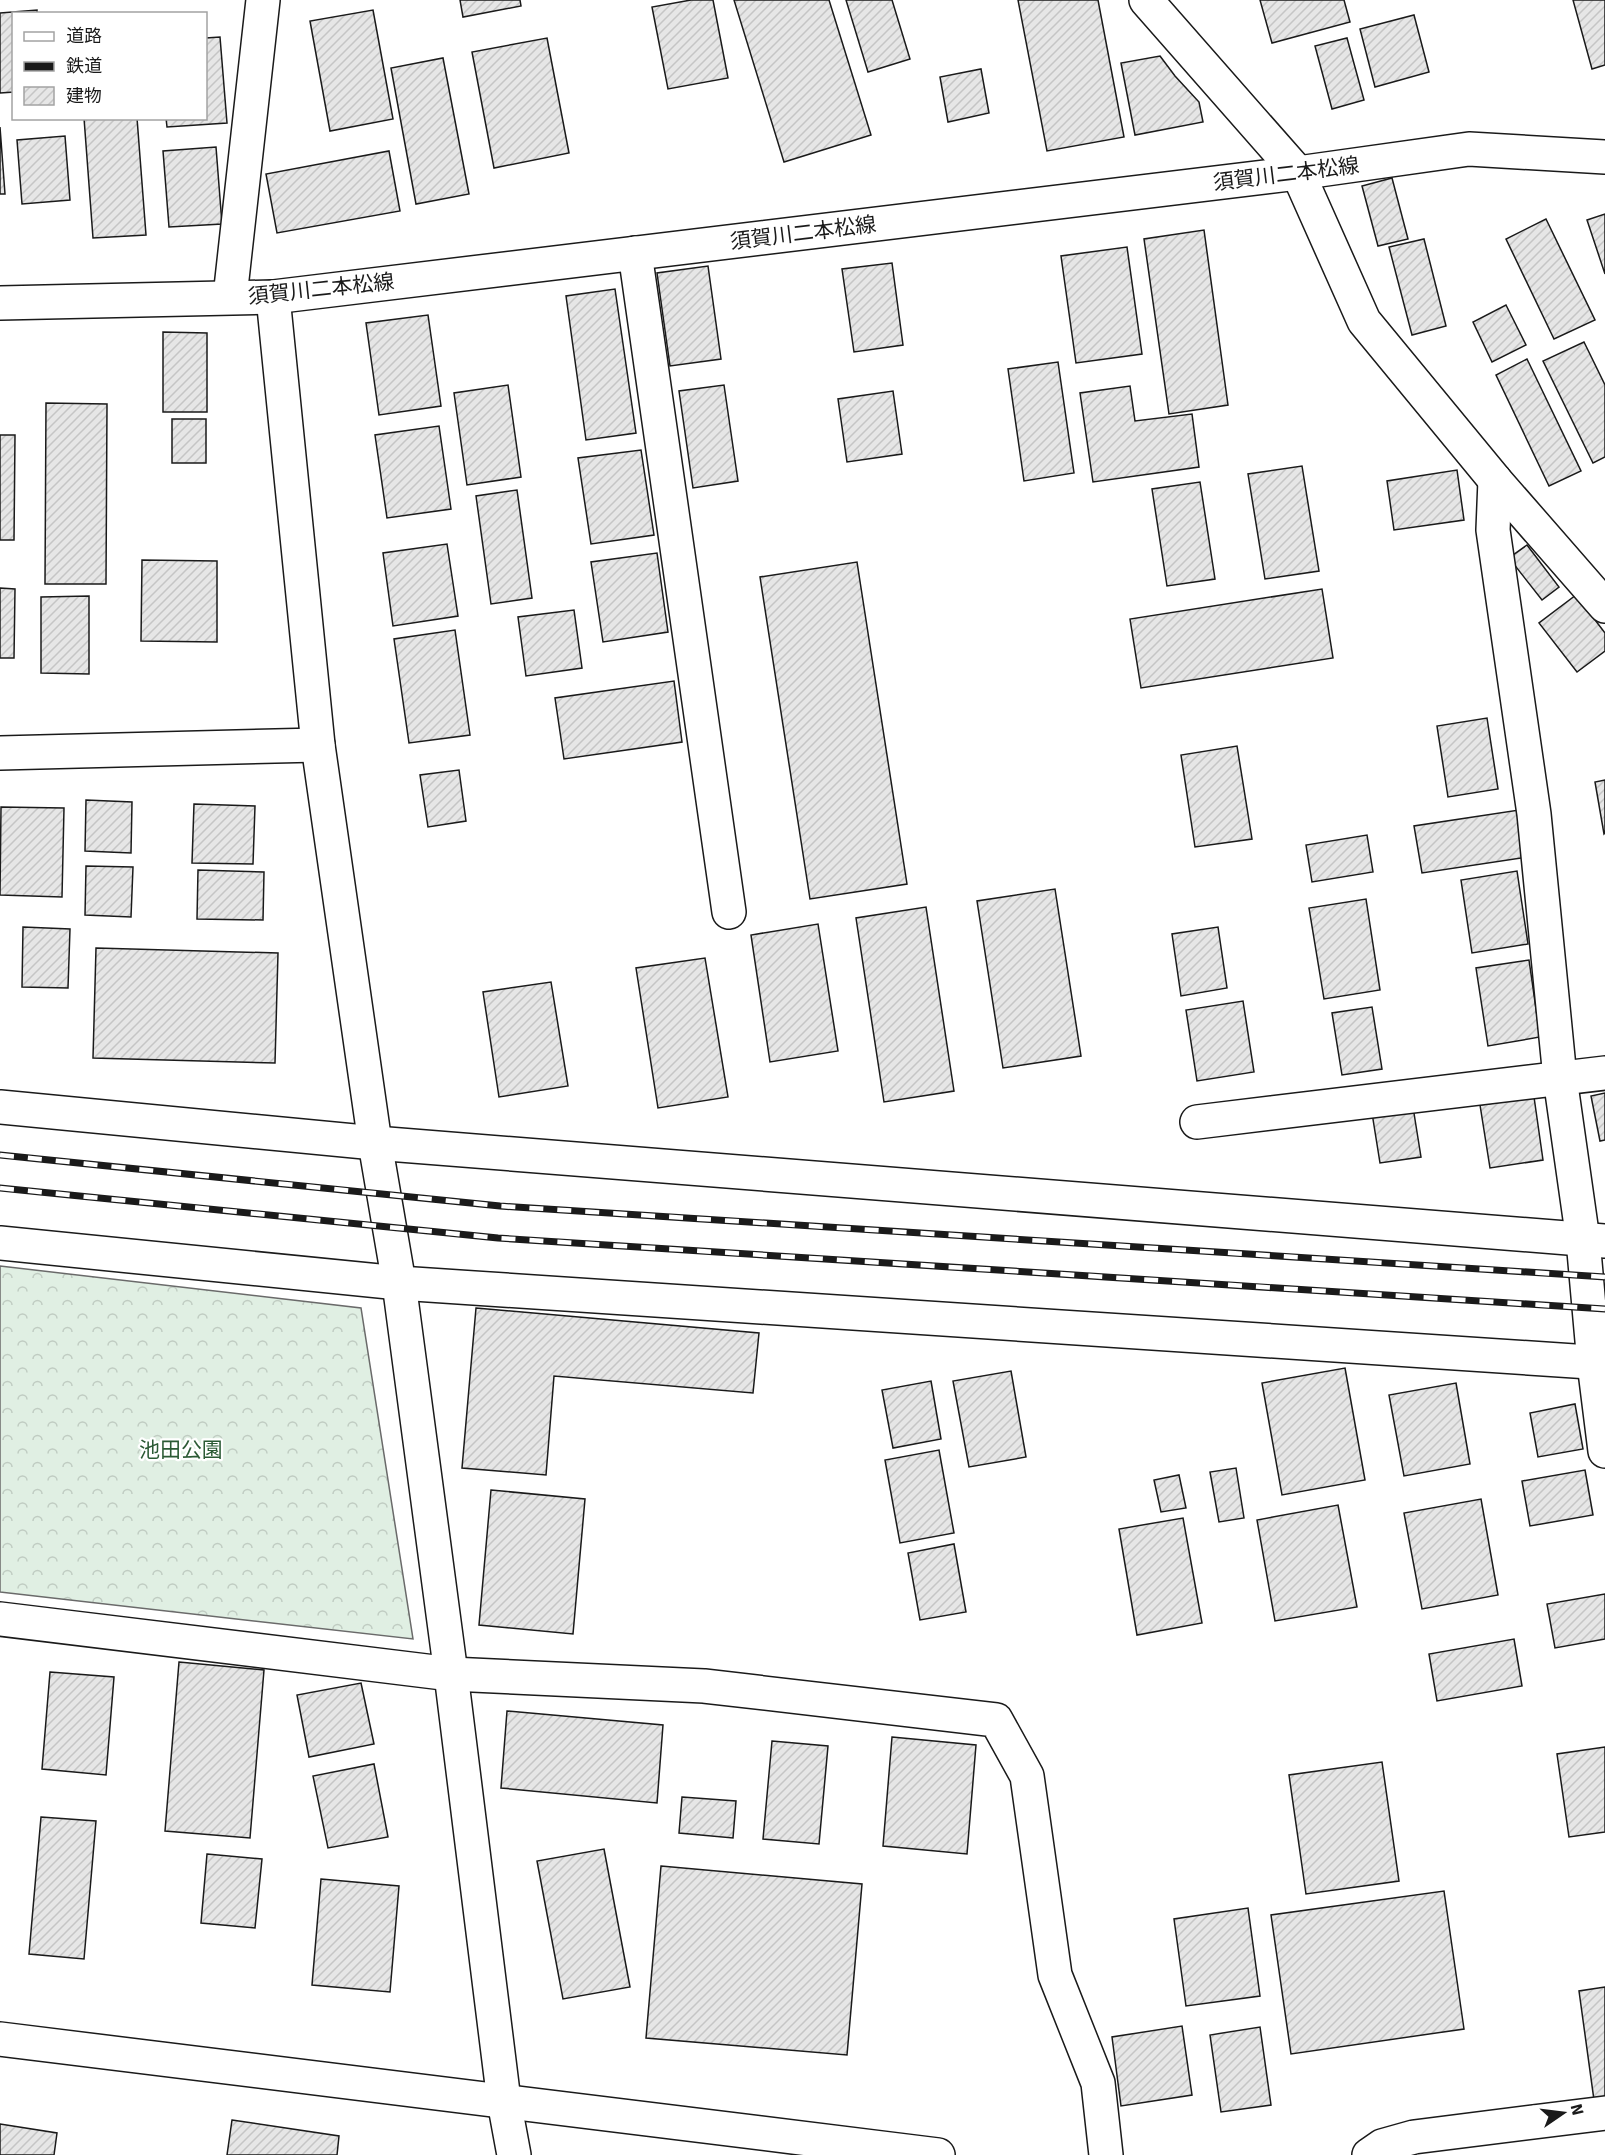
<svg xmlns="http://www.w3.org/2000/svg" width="1605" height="2155" font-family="Signika,'Noto Sans JP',sans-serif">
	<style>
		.forest { fill: url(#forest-crowns); stroke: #6a6a6a; stroke-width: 1.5 }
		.building { fill: url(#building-hatch); stroke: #1a1a1a; stroke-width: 1.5 }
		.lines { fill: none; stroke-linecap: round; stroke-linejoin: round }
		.minor-casing { stroke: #1a1a1a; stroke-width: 36 }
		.major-casing { stroke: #1a1a1a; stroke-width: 36 }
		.minor { stroke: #fff; stroke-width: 33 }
		.major { stroke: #fff; stroke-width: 33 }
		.rail-casing { stroke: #1a1a1a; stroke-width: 7 }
		.rail { stroke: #fff; stroke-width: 4.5; stroke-dasharray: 14; stroke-linecap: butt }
		.labels { text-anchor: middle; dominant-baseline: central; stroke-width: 4.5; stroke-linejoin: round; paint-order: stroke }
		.street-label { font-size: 21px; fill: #1a1a1a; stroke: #fff }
		.park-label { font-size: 21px; fill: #2b5a34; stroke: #fff }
	</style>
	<defs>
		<pattern id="forest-crowns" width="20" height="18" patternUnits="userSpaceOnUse" patternTransform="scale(1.5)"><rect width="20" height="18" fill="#e0efe3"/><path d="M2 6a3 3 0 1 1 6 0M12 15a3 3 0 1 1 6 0" fill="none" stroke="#c0ccc2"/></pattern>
		<pattern id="building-hatch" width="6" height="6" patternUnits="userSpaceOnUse" patternTransform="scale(1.5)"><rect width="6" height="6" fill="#e6e6e6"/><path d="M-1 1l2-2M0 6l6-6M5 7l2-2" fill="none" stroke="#c5c5c5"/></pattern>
	</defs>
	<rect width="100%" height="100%" fill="#fff"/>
	<path class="forest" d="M0 1266 361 1308 413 1639 0 1592Z"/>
	<g class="building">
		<path d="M460 0H520L521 6 463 17Z"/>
		<path d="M691 0H713L728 78 668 89 652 7Z"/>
		<path d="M734 0H829L871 135 784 162Z"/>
		<path d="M846 0H892L910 59 868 72Z"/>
		<path d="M1018 0H1098L1124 137 1047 151Z"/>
		<path d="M1260 0H1344L1350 22 1272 43Z"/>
		<path d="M1573 0H1605V65L1592 69Z"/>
		<path d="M37 10V14H14V92L0 93V13Z"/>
		<path d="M373 10 393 119 330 131 310 21Z"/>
		<path d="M1414 15 1429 72 1375 87 1360 29Z"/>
		<path d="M220 37 227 123 167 127 166 118H206V38Z"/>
		<path d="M547 38 569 153 494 168 472 52Z"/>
		<path d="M1347 38 1364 100 1332 109 1315 46Z"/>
		<path d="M1160 56 1175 76 1199 102 1203 122 1135 135 1121 63Z"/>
		<path d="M443 58 469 194 416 204 391 68Z"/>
		<path d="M981 69 989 113 948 122 940 77Z"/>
		<path d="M84 118H137L146 235 93 238Z"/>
		<path d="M0 127 5 194H0Z"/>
		<path d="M65 136 70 200 22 204 17 140Z"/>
		<path d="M216 147 222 224 169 227 163 151Z"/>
		<path d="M389 151 400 211 277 233 266 174Z"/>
		<path d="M1392 178 1408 239 1378 246 1362 186Z"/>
		<path d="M1605 214V274L1587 220Z"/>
		<path d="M1546 219 1595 320 1554 339 1506 239Z"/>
		<path d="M1204 230 1228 405 1169 414 1144 239Z"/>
		<path d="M1424 239 1446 326 1412 335 1389 247Z"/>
		<path d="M1127 247 1142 354 1076 363 1061 256Z"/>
		<path d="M892 263 903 345 854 352 842 269Z"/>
		<path d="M708 266 721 359 670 366 657 273Z"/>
		<path d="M615 289 636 433 586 440 566 296Z"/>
		<path d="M1506 305 1526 345 1492 362 1473 322Z"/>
		<path d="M428 315 441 406 379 415 366 323Z"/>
		<path d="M163 332 207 333V412H163Z"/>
		<path d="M1584 342 1605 385V457L1593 463 1543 361Z"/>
		<path d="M1527 359 1581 471 1549 486 1496 375Z"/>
		<path d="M1058 362 1074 473 1024 481 1008 369Z"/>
		<path d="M508 385 521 477 467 485 454 393Z"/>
		<path d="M724 385 738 481 693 488 679 391Z"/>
		<path d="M1130 386 1135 421 1192 414 1199 467 1093 482 1080 393Z"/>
		<path d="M893 391 902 454 847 462 838 399Z"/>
		<path d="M46 403 107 404 106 584H45Z"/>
		<rect x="172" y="419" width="34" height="44"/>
		<path d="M439 426 451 509 387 518 375 435Z"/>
		<path d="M0 435H15L14 540H0Z"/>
		<path d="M641 450 654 535 591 544 578 458Z"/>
		<path d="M1302 466 1319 571 1265 579 1248 474Z"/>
		<path d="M1457 470 1464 520 1394 530 1387 481Z"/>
		<path d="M1200 482 1215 579 1167 586 1152 489Z"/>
		<path d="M517 490 532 598 491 604 476 496Z"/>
		<path d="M447 544 458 616 393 626 383 553Z"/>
		<path d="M1527 545 1559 587 1542 600 1509 558Z"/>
		<path d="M657 553 668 632 603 642 591 562Z"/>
		<path d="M142 560 217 561V642L141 641Z"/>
		<path d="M857 562 907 884 810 899 760 577Z"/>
		<path d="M0 588 15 589 14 658H0Z"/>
		<path d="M1322 589 1333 658 1141 688 1130 619Z"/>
		<path d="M1576 595 1605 633V651L1577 672 1539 623Z"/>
		<path d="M89 596V674L41 673V597Z"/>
		<path d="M574 610 582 668 526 676 518 617Z"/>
		<path d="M455 630 470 735 409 743 394 639Z"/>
		<path d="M674 681 682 742 564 759 555 698Z"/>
		<path d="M1487 718 1498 789 1448 797 1437 726Z"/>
		<path d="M1237 746 1252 839 1195 847 1181 755Z"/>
		<path d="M459 770 466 821 428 827 420 775Z"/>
		<path d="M1605 780V833L1604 834 1595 782Z"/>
		<path d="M86 800 132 802 131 853 85 851Z"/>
		<path d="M194 804 255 806 253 864 192 863Z"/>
		<path d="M1 807 64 808 62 897 0 895Z"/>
		<path d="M1519 810 1527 857 1422 873 1414 826Z"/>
		<path d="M1367 835 1373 872 1312 882 1306 845Z"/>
		<path d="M86 866 133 867 131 917 85 915Z"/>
		<path d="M198 870 264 872 263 920 197 919Z"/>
		<path d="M1517 871 1528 944 1472 953 1461 880Z"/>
		<path d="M1055 889 1081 1056 1003 1068 977 901Z"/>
		<path d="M1366 899 1380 990 1324 999 1309 908Z"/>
		<path d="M926 907 954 1091 884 1102 856 918Z"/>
		<path d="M818 924 838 1051 770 1062 751 935Z"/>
		<path d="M23 927 70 929 68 988 22 987Z"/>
		<path d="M1218 927 1227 988 1181 996 1172 934Z"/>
		<path d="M96 948 278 953 275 1063 93 1058Z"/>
		<path d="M705 958 728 1097 658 1108 636 968Z"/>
		<path d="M1529 960 1540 1037 1488 1046 1476 968Z"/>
		<path d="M551 982 568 1086 499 1097 483 992Z"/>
		<path d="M1243 1001 1254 1072 1197 1081 1186 1010Z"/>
		<path d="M1372 1007 1382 1069 1342 1075 1332 1013Z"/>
		<path d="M1605 1093V1140L1600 1141 1591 1096Z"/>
		<path d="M1534 1097 1543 1160 1490 1168 1480 1105Z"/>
		<path d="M1413 1107 1421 1157 1380 1163 1372 1113Z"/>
		<path d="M476 1308 759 1333 753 1393 554 1376 546 1475 462 1468Z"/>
		<path d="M1345 1368 1365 1480 1282 1495 1262 1383Z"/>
		<path d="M1011 1371 1026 1457 969 1467 953 1381Z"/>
		<path d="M931 1381 941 1439 893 1448 882 1390Z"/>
		<path d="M1456 1383 1470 1464 1404 1476 1389 1395Z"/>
		<path d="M1575 1404 1583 1449 1538 1457 1530 1413Z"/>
		<path d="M939 1450 954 1533 900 1543 885 1460Z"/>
		<path d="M1236 1468 1244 1518 1219 1522 1210 1472Z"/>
		<path d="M1585 1470 1593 1515 1530 1526 1522 1481Z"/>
		<path d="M1179 1475 1186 1508 1161 1512 1154 1480Z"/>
		<path d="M491 1490 585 1499 573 1634 479 1625Z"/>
		<path d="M1481 1499 1498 1595 1422 1609 1404 1513Z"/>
		<path d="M1338 1505 1357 1607 1275 1621 1257 1520Z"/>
		<path d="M1183 1518 1202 1623 1137 1635 1119 1529Z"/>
		<path d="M954 1544 966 1612 920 1620 908 1553Z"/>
		<path d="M1605 1594V1639L1555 1648 1547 1604Z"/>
		<path d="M1514 1639 1522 1686 1437 1701 1429 1654Z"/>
		<path d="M179 1662 264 1670 250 1838 165 1831Z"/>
		<path d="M50 1672 114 1677 106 1775 42 1769Z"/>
		<path d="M361 1683 374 1744 309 1757 297 1695Z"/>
		<path d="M507 1711 663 1725 657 1803 501 1788Z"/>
		<path d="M892 1737 976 1745 967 1854 883 1846Z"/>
		<path d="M772 1741 828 1746 819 1844 763 1839Z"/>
		<path d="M1605 1747V1832L1569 1837 1557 1754Z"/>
		<path d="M1382 1762 1399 1881 1306 1894 1289 1775Z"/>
		<path d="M374 1764 388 1837 328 1848 313 1776Z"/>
		<path d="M682 1797 736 1801 733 1838 679 1833Z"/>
		<path d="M41 1817 96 1821 84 1959 29 1954Z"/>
		<path d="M604 1849 630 1987 563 1999 537 1861Z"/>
		<path d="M207 1854 262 1859 255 1928 201 1923Z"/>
		<path d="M661 1866 862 1884 847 2055 646 2038Z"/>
		<path d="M321 1879 399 1886 390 1992 312 1985Z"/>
		<path d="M1444 1891 1464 2029 1291 2054 1271 1915Z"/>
		<path d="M1248 1908 1260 1996 1186 2006 1174 1919Z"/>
		<path d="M1605 1987V2098L1594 2100 1579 1991Z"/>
		<path d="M1182 2026 1192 2095 1121 2106 1112 2037Z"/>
		<path d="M1260 2027 1271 2105 1221 2112 1210 2035Z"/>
		<path d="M232 2120 339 2136 337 2155H227Z"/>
		<path d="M0 2124 57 2133 54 2155H0Z"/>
	</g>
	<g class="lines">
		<defs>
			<g id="minor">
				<path d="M1146 0 1298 173 1364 321 1495 480 1605 606"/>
				<path d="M635 253 729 912"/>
				<path d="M230 297 263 0"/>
				<path d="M273 297 318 745 375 1143 399 1283 451 1674 504 2101 514 2155"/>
				<path d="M1495 480 1493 530 1534 814 1560 1078 1583 1240 1594 1363 1605 1451"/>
				<path d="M0 753 318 745"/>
				<path d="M0 1107 375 1143 1605 1241"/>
				<path d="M1197 1122 1605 1073"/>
				<path d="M0 1243 399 1283 1605 1363"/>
				<path d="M0 1619 451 1674 704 1686 996 1720 1027 1776 1055 1975 1098 2083 1106 2155"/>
				<path d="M0 2039 938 2155"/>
				<path d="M1369 2155 1382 2146 1414 2137 1605 2113"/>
			</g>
			<path id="major" d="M0 303 273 297 1298 173 1469 149 1605 157"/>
		</defs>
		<use href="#minor" class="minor-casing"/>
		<use href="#major" class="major-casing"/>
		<use href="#minor" class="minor"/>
		<use href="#major" class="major"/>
		<defs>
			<g id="rail">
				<path d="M0 1155 500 1206 1605 1277"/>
				<path d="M0 1188 498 1238 1605 1309"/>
			</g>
		</defs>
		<use href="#rail" class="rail-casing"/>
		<use href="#rail" class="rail"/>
	</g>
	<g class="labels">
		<g class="street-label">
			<text transform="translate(1286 174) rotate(-7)">須賀川二本松線</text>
			<text transform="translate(803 233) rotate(-7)">須賀川二本松線</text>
			<text transform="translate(321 289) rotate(-6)">須賀川二本松線</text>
		</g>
		<g class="park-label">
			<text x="181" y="1450">池田公園</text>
		</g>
	</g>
	<rect x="12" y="12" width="195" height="108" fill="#ffffff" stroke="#a3a3a3" stroke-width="1.5"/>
	<rect x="24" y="32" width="30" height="9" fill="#ffffff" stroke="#a3a3a3" stroke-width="1.5"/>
	<text x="66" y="42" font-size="18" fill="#1a1a1a">道路</text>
	<rect x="24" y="62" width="30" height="9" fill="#1a1a1a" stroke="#a3a3a3" stroke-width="1.5"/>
	<text x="66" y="72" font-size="18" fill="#1a1a1a">鉄道</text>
	<rect x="24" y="87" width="30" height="18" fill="url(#building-hatch)" stroke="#a3a3a3" stroke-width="1.5"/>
	<text x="66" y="102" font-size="18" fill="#1a1a1a">建物</text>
	<g transform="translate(1563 2113) rotate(76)" stroke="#ffffff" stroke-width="4.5" paint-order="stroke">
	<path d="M0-4.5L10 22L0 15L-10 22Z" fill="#1a1a1a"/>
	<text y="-9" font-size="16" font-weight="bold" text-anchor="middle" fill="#1a1a1a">N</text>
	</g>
</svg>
